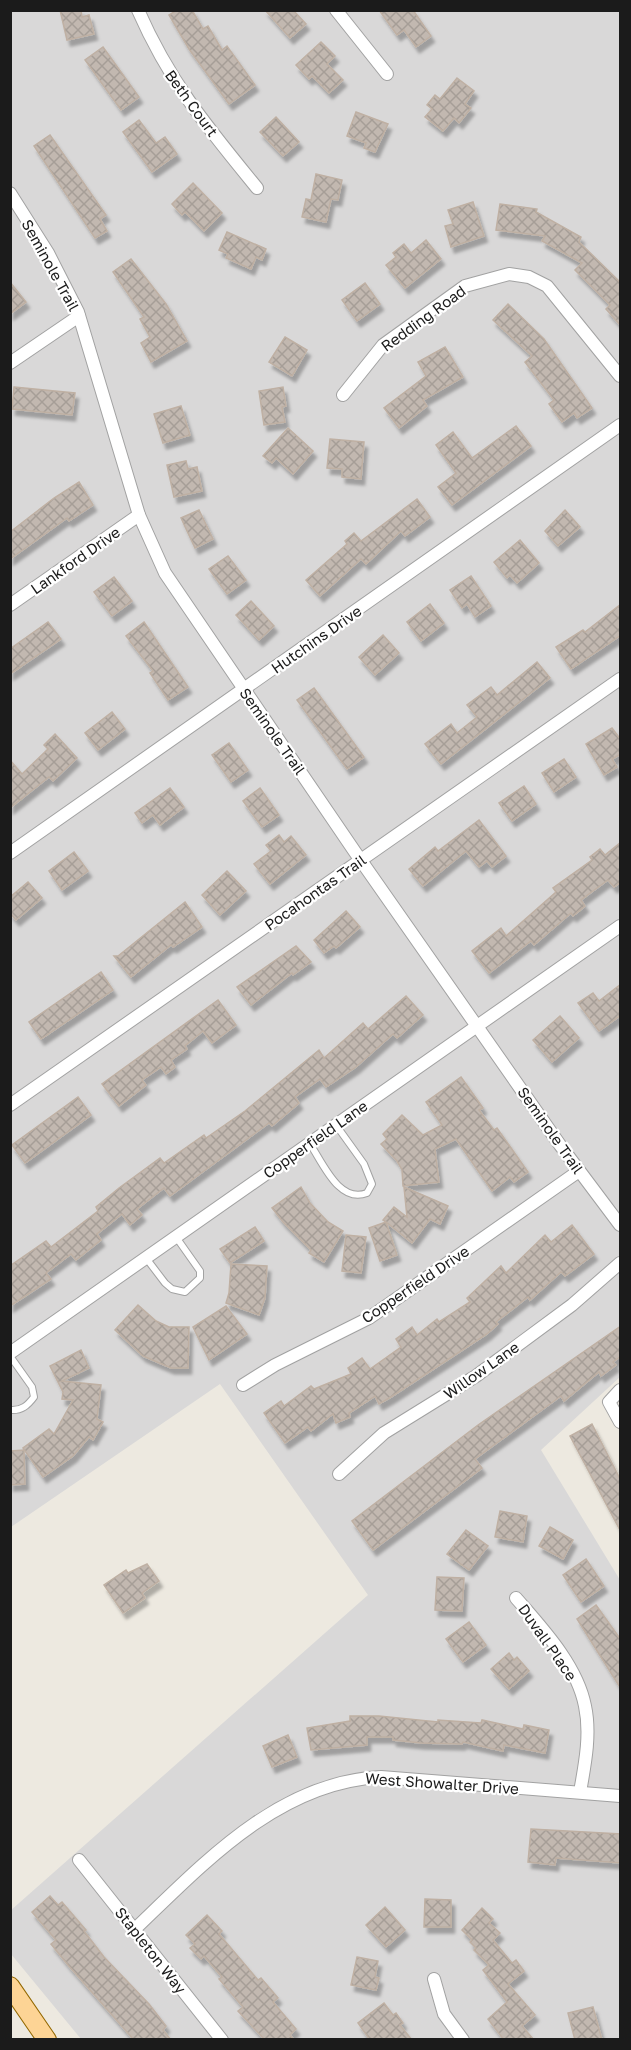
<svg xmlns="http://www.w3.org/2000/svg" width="631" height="2050" font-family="'Golos Text',sans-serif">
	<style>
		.residential { fill: #d9d8d8 }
		.building { fill: url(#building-cross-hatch); stroke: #bfb0a3; stroke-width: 1.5; filter: url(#shadow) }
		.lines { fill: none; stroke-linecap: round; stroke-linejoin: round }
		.lane-casing { stroke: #a2a2a2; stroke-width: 8 }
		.street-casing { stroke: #a2a2a2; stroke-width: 14 }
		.primary-casing { stroke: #936800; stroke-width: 20 }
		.lane { stroke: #fff; stroke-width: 6 }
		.street { stroke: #fff; stroke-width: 12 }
		.primary { stroke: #fdd495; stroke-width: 18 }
		.labels { text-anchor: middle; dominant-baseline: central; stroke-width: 4.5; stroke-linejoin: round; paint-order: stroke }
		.street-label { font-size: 15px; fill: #1b1b1b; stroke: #fff }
	</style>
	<defs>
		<pattern id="building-cross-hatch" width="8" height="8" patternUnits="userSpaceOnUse" patternTransform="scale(1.5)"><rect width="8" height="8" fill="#c2b8b0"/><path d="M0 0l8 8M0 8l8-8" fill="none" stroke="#a69e97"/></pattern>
		<filter id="shadow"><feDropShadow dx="3.5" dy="6" stdDeviation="1.5" flood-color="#0004"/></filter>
	</defs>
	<rect width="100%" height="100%" fill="#ede9e0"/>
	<path class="residential" d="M11 11H620V1377L541 1450 620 1580V2039H81L11 1954 10 1911 368 1595 220 1384 11 1527Z"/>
	<g class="building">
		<path d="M60 10H81L82 17 89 15 94 34 67 40Z"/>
		<path d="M177 10H192L203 29 208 26 222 50 227 46 255 85 229 104 189 49 169 15Z"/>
		<path d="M265 10H293L306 24 290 38Z"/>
		<path d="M379 10H413L431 36 416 47 404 30 397 35Z"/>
		<path d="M321 42 335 56 327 64 343 80 329 93 312 76 309 79 296 65Z"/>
		<path d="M103 47 139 97 121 110 85 60Z"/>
		<path d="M457 78 474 91 465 104 471 108 459 123 454 118 443 131 425 117 432 109 427 105 435 95 440 99Z"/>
		<path d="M356 112 388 124 375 152 364 148 366 143 347 136Z"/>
		<path d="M276 117 299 142 283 156 260 132Z"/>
		<path d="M139 120 156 143 165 137 177 154 152 172 123 132Z"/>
		<path d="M50 135 106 215 100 219 107 231 95 238 34 146Z"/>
		<path d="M316 174 342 180 338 200 331 199 326 222 302 217 306 199 311 200Z"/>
		<path d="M193 183 222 213 204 231 185 212 182 215 172 204Z"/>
		<path d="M473 202 484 236 451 247 445 226 453 224 448 210Z"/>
		<path d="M500 204 537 209 536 212 581 237 579 242 621 283V326L606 309 610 305 575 270 582 263 542 241 545 236 496 230Z"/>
		<path d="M227 232 266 249 262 260 256 257 251 269 226 258 228 254 219 250Z"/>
		<path d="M426 240 441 259 405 288 386 265 396 257 393 253 404 244 411 253Z"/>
		<path d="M131 259 166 304 187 341 151 362 141 343 150 337 140 319 144 317 113 272Z"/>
		<path d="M10 282 26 302 10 314Z"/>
		<path d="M365 283 380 304 357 321 342 300Z"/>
		<path d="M508 304 544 339 592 408 577 418 574 413 562 422 549 404 554 400 525 362 532 356 493 320Z"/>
		<path d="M285 337 307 350 292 376 269 362Z"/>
		<path d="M445 347 463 377 423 400 427 406 399 428 384 408 426 376 418 362Z"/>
		<path d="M14 387 75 393 72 415 12 409Z"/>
		<path d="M283 387 286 406 282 407 285 422 264 425 259 391Z"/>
		<path d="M181 406 190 435 163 443 154 414Z"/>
		<path d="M516 426 531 446 452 505 438 487 456 473 436 445 453 432 472 458Z"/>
		<path d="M288 428 313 451 293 474 276 458 272 463 263 456Z"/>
		<path d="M330 439 364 442 361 479 342 477V469L327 468Z"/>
		<path d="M186 461 188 469 197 467 202 491 174 497 167 465Z"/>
		<path d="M79 482 93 505 69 521 67 518 10 559V532L54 498Z"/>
		<path d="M417 499 430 517 405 536 401 531 366 564 361 559 320 596 306 580 347 544 345 541 354 533 361 541Z"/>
		<path d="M199 510 213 539 195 548 181 518Z"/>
		<path d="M565 510 580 527 558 546 545 531Z"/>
		<path d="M520 540 539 563 517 583 510 575 507 578 494 562Z"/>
		<path d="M228 556 246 580 227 594 209 569Z"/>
		<path d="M471 576 491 606 475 617 467 604 462 608 450 590Z"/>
		<path d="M114 577 132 601 112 616 94 592Z"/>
		<path d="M251 601 274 626 259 640 236 615Z"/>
		<path d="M430 604 444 623 421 641 407 622Z"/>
		<path d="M621 604V635L571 669 556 647 583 630 585 632Z"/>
		<path d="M48 622 61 639 10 674V649Z"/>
		<path d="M144 622 188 687 168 700 150 673 153 671 126 636Z"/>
		<path d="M383 635 399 653 375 675 359 657Z"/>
		<path d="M537 662 550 678 441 764 425 744 451 724 457 733 477 717 467 705 491 687 497 695Z"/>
		<path d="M314 688 364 757 347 769 297 700Z"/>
		<path d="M112 712 125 729 98 750 85 733Z"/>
		<path d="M612 728 621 740V754L612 759 617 767 604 775 586 744Z"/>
		<path d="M55 734 77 758 53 781 49 777 10 808V760L22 774 48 749 44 745Z"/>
		<path d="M229 743 248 770 231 782 212 755Z"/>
		<path d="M564 759 576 777 554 792 542 773Z"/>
		<path d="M524 786 536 804 512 821 499 803Z"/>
		<path d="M170 788 184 807 160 825 153 815 142 823 135 813Z"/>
		<path d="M260 788 279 815 262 827 243 801Z"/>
		<path d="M479 820 506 856 492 867 487 861 479 867 466 851 423 886 409 869 435 847 438 851Z"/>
		<path d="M279 835 284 842 291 836 306 855 270 884 254 864 271 851 266 845Z"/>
		<path d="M621 842V882L614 887 608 880 581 900 585 906 573 916 571 913 534 945 531 941 489 973 472 951 501 928 506 936 556 892 553 888 592 860 590 857 600 849 605 855Z"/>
		<path d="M74 852 88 871 62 890 49 871Z"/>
		<path d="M227 871 246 891 220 915 202 895Z"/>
		<path d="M28 882 42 898 16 920 10 913V897Z"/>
		<path d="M185 902 202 927 173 947 171 945 131 977 114 956H118Z"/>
		<path d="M346 911 360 927 336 948 334 946 324 953 314 940Z"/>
		<path d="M296 946 311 962 293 975 292 973 251 1005 237 987Z"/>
		<path d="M101 972 113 990 41 1039 29 1022Z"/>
		<path d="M621 984V1015L599 1031 578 1003 593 993 599 1001Z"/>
		<path d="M406 996 423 1015 397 1038 393 1034 356 1067 326 1087 320 1079 295 1097 299 1103 272 1126 269 1123 170 1196 164 1188 137 1209 142 1215 130 1225 122 1214 97 1234 101 1240 76 1260 71 1254 46 1273 51 1279 10 1306V1266L46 1241 51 1247 98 1211 96 1207 119 1188 160 1158 164 1163 204 1135 206 1138 245 1111 319 1050 324 1058 363 1023 368 1029Z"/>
		<path d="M218 1000 236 1025 212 1043 203 1031 185 1046 187 1049 171 1060 175 1067 166 1074 161 1067 142 1080 146 1085 119 1106 102 1084Z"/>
		<path d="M560 1016 579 1038 552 1062 533 1040Z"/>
		<path d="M461 1077 483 1108 479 1110 494 1130 497 1128 528 1172 514 1182 510 1177 492 1191 456 1139 435 1149 439 1182 403 1186 402 1170 397 1161 381 1144 387 1139 383 1134 402 1115 423 1135 442 1125 426 1102Z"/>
		<path d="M78 1097 91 1115 25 1163 12 1145Z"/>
		<path d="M301 1187 310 1203 328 1222 343 1231 324 1262 309 1253 311 1250 283 1222 272 1208Z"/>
		<path d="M404 1187 448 1206 440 1224 430 1219 412 1243 386 1222 397 1255 380 1261 369 1228 386 1222 383 1220 394 1207 407 1217Z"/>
		<path d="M572 1225 594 1254 565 1276 561 1272 530 1300 528 1297 496 1322 498 1324 487 1334 391 1397 379 1404 375 1396 349 1413 350 1417 336 1423 333 1414 311 1431 308 1427 285 1443 264 1413 281 1401 284 1406 311 1386 314 1389 351 1374 348 1368 362 1358 370 1369 401 1347 396 1339 412 1327 417 1335 437 1319 439 1322 470 1302 467 1298 501 1266 506 1273 545 1235 551 1242Z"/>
		<path d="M255 1227 264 1241 230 1263 220 1249Z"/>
		<path d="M346 1235 366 1237 361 1273 342 1271Z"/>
		<path d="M231 1264 267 1266 265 1298 259 1315 226 1303 229 1293Z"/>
		<path d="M138 1305 156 1321 169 1327H189L188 1368H171L143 1356 115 1330Z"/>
		<path d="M226 1306 247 1334 209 1360 193 1327Z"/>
		<path d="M621 1326V1356L613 1362 616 1365 601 1376 599 1372 564 1401 561 1396 475 1459 482 1468 373 1550 352 1521 478 1425Z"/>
		<path d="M81 1350 89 1368 62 1381 101 1385 97 1419 103 1422 93 1440 89 1437 73 1456 43 1477 23 1448 49 1429 54 1434 73 1400 62 1399 63 1392 50 1366Z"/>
		<path d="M592 1424 621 1481V1532L570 1436Z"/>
		<path d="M24 1450 25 1484 10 1485V1451Z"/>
		<path d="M500 1511 527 1516 523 1542 495 1537Z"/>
		<path d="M550 1527 573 1540 563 1559 539 1546Z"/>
		<path d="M466 1530 488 1546 469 1570 447 1554Z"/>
		<path d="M586 1559 604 1586 581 1602 563 1575Z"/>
		<path d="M147 1564 159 1581 142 1593 145 1598 123 1613 104 1585 126 1570 128 1573Z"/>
		<path d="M437 1577 464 1578 462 1611 435 1610Z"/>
		<path d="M596 1605 621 1640V1689L577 1619Z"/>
		<path d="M469 1622 486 1645 463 1662 446 1639Z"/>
		<path d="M509 1653 514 1660 517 1657 529 1671 509 1689 491 1669Z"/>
		<path d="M350 1716H379L438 1722V1720L481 1723 482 1720 523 1729 524 1725 549 1730 545 1753 504 1745 503 1751 463 1742 462 1744 421 1743 393 1740V1737H367V1745L311 1750 307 1728 350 1721Z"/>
		<path d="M288 1735 297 1757 272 1767 263 1746Z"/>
		<path d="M531 1829 621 1834V1863L556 1858 555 1865 528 1862Z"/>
		<path d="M50 1896 58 1905 62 1902 86 1930 84 1931 104 1957 149 2004 166 2026 163 2030 171 2040H134L68 1965 51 1944 56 1940 32 1912Z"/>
		<path d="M425 1899 451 1900V1927H424Z"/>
		<path d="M385 1907 405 1930 386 1947 366 1925Z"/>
		<path d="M482 1908 493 1919 489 1923 500 1933 493 1940 512 1963 516 1960 524 1971 508 1984 535 2015 522 2026 534 2040H504L488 2019 507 2002 483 1970 489 1965 474 1950 476 1948 470 1942 472 1940 462 1930Z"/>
		<path d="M207 1915 222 1931 219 1934 258 1980 261 1978 278 1998 273 2002 296 2029 290 2035 294 2040H265L238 2011 243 2007 219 1979 222 1977 204 1956 201 1959 190 1948 195 1944 186 1935Z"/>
		<path d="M357 1957 378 1961 375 1977 379 1978 376 1990 351 1985Z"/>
		<path d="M384 2003 393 2015 396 2013 403 2023 400 2025 412 2040H370L358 2023Z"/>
		<path d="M593 2007 602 2040H575L568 2013Z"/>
	</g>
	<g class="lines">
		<defs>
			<g id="lane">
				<path d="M310 1144C323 1163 339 1204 367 1193L372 1184 364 1164 336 1125"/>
				<path d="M146 1258 165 1283 172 1289 185 1292 200 1278V1271L176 1237"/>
				<path d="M10 1356 32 1387 34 1397C28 1405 22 1411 10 1410"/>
			</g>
			<g id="street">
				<path d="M138 10C170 83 208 128 257 188"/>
				<path d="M336 10 387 74"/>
				<path d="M10 193 48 253 78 312 139 515 165 573 355 852 560 1145 620 1225"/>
				<path d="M10 363 79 316"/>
				<path d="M343 395 383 345 465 286 509 274 529 277 547 286 620 376"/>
				<path d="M10 605 139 515"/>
				<path d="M10 853 620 425"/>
				<path d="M10 1105 620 679"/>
				<path d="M10 1353 620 926"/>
				<path d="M243 1385 275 1365 369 1318 579 1171"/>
				<path d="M620 1390 609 1402 620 1422"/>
				<path d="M339 1474 384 1433 476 1376 572 1305 620 1263"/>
				<path d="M516 1598C542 1628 577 1665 585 1706 591 1734 585 1764 580 1792"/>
				<path d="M79 1860 222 2040"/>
				<path d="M135 1929C205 1862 279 1782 381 1777L620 1796"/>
				<path d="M434 1979 444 2014 463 2040"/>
			</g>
			<path id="primary" d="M10 1986 47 2040"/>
		</defs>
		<use href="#lane" class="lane-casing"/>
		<use href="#street" class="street-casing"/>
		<use href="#primary" class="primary-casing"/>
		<use href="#lane" class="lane"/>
		<use href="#street" class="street"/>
		<use href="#primary" class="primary"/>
	</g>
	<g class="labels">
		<g class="street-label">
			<text transform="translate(192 103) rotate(54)">Beth Court</text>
			<text transform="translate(51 265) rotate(61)">Seminole Trail</text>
			<text transform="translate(423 318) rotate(-36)">Redding Road</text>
			<text transform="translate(75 560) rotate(-35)">Lankford Drive</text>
			<text transform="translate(316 639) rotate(-35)">Hutchins Drive</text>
			<text transform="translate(273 731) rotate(55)">Seminole Trail</text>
			<text transform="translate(315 892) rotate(-35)">Pocahontas Trail</text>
			<text transform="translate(551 1130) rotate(55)">Seminole Trail</text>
			<text transform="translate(315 1139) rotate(-35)">Copperfield Lane</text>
			<text transform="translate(415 1284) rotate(-34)">Copperfield Drive</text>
			<text transform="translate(481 1370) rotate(-35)">Willow Lane</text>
			<text transform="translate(548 1642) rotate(55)">Duvall Place</text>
			<text transform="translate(442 1783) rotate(4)">West Showalter Drive</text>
			<text transform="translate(151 1950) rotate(52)">Stapleton Way</text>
		</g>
	</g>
	<rect width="631" height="2050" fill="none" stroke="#1b1b1b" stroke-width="24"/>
</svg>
